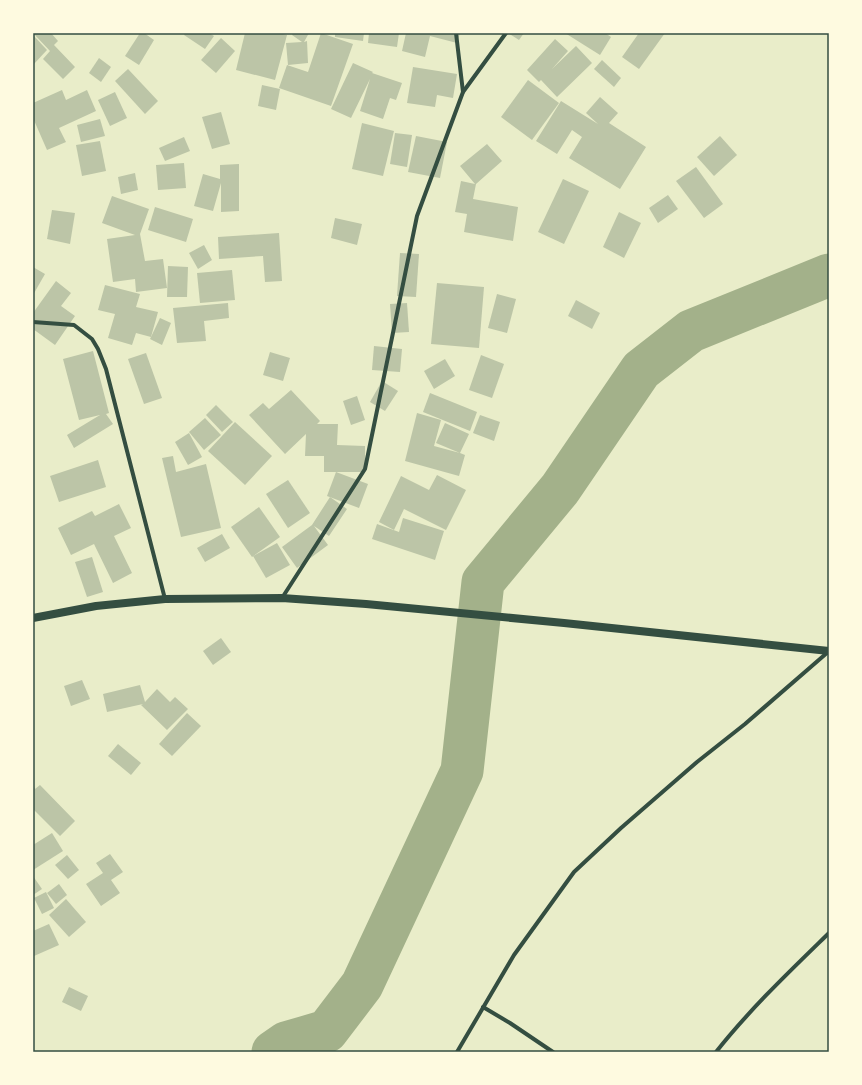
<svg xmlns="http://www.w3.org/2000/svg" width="862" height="1085" font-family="'Fira Sans Condensed',sans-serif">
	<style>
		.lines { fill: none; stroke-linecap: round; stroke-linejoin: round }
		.river { stroke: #a3b18a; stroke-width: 43 }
		.building { fill: #bcc5a7 }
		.minor { stroke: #344e41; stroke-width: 4 }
		.secondary { stroke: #344e41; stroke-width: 8 }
		.neatline { fill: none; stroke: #344e41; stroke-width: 1.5 }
	</style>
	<rect width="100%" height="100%" fill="#e9edc9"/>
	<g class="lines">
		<path class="river" d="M273 1052 286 1043 327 1031 362 985 462 771 483 582 560 489 641 370 691 331 829 275"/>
	</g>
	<g class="building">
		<path d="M33 33H51L58 41 54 45 75 67 63 79 43 59 50 51Z"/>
		<path d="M140 33H144L154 40 139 65 125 56Z"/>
		<path d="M185 33H209L214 36 205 49 184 35Z"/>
		<path d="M245 33H278L287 35 275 80 236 70Z"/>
		<path d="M293 33H309L304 42 307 41 308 63 288 65 286 43 302 42 292 35Z"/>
		<path d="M321 33 353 44 331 106 279 88 287 65 308 72Z"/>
		<path d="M335 33H364L363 41 335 37Z"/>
		<path d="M369 33H399L397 47 368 43Z"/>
		<path d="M406 33H460L457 43 430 36 425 57 402 51Z"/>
		<path d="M508 33H524L519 40Z"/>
		<path d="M565 33H605L611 37 600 55Z"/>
		<path d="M639 33H665L639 69 622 57Z"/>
		<path d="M33 35 47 50 33 65Z"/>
		<path d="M221 38 235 51 216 73 201 60Z"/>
		<path d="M555 39 568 51 552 69 576 46 592 63 557 97 541 80 539 82 527 70Z"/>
		<path d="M99 58 111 67 101 82 89 73Z"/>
		<path d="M602 60 621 78 614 87 594 69Z"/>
		<path d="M353 63 373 72 372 73 402 83 396 100 390 98 383 119 360 111 370 79 351 118 331 109Z"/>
		<path d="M413 67 457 74 453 98 437 95 435 107 407 103Z"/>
		<path d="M128 69 158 101 145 114 115 81Z"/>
		<path d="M528 80 559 103 532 140 501 117Z"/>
		<path d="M262 85 280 89 276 110 258 106Z"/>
		<path d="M62 90 66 100 87 90 96 111 59 128 66 142 47 150 33 118V103Z"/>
		<path d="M115 92 127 118 110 126 98 100Z"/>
		<path d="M600 97 618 113 609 123 646 147 620 189 569 158 582 137 572 130 557 154 536 141 561 101 598 124 586 113Z"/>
		<path d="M221 112 230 144 212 149 202 117Z"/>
		<path d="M100 119 105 136 81 142 77 125Z"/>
		<path d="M362 123 394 131 383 176 352 169Z"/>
		<path d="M395 133 412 135 407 167 390 164Z"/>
		<path d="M416 136 447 142 440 178 408 172Z"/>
		<path d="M720 136 737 155 714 176 697 157Z"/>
		<path d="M184 137 190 151 165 161 159 148Z"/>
		<path d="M100 141 106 171 82 176 76 145Z"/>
		<path d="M487 144 502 161 476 184 473 199 518 207 513 241 464 232 467 214 455 212 461 181 475 184 460 166Z"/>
		<path d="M184 163 186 188 158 190 156 165Z"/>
		<path d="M239 164V211L221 212V183L213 211 194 206 203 174 220 179V165Z"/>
		<path d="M696 167 723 204 704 218 676 181Z"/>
		<path d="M135 173 138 190 121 194 118 177Z"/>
		<path d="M563 179 589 191 564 244 538 232Z"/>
		<path d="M668 195 678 209 658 223 649 208Z"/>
		<path d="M112 196 149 209 140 234 145 261 163 259 167 288 136 292 135 279 113 282 107 239 135 235 102 223Z"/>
		<path d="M155 207 193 219 186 242 148 230Z"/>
		<path d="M52 210 75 213 70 244 47 239Z"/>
		<path d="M619 212 641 223 624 258 603 247Z"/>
		<path d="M335 218 362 224 357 245 331 238Z"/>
		<path d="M279 233 282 281 265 282 263 256 219 259 218 237Z"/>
		<path d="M204 245 212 260 198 269 189 253Z"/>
		<path d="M400 253 419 254 416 297 397 296Z"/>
		<path d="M168 266 188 267 187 297H167Z"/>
		<path d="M33 267 45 274 33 295Z"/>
		<path d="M232 270 235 300 200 303 197 273Z"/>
		<path d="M56 281 71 293 61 306 75 316 55 345 33 329V313Z"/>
		<path d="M437 283 484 287 479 348 431 344Z"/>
		<path d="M105 285 140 294 136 307 158 312 151 337 136 333 132 345 108 338 115 314 98 310Z"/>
		<path d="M497 294 516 299 507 333 488 328Z"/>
		<path d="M576 300 600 313 592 329 568 316Z"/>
		<path d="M228 303 229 318 204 321 206 341 177 343 173 308Z"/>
		<path d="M407 303 409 332 392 333 390 304Z"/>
		<path d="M160 318 171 323 162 345 150 339Z"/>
		<path d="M374 346 402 349 400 372 372 370Z"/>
		<path d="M93 351 109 413 106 414 113 424 74 448 67 435 100 415 79 420 63 359Z"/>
		<path d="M270 352 290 358 283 381 263 375Z"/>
		<path d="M146 353 162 398 144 404 128 359Z"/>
		<path d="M481 355 504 364 492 398 469 390Z"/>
		<path d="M445 359 455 376 434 389 424 371Z"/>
		<path d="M382 381 398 391 385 411 370 402Z"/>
		<path d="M291 390 320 421 317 424H338L337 445 365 446V472H336L368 484 359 508 327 496 336 472H324V456H305L306 434 285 454 249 415 263 403 269 409Z"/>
		<path d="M430 393 477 412 470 431 423 412Z"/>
		<path d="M357 396 365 420 351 425 343 401Z"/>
		<path d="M216 405 233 422 222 432 206 415Z"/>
		<path d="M417 413 441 420 434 446 460 453 436 443 445 423 469 434 460 453 465 455 459 476 405 461Z"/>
		<path d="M480 415 500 422 494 441 473 433Z"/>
		<path d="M205 418 221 435 204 450 189 432Z"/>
		<path d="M235 422 272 456 245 485 208 451Z"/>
		<path d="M189 433 202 457 188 465 175 442Z"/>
		<path d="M173 456 176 472 206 464 221 528 181 537 162 458Z"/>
		<path d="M98 460 106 487 59 502 50 476Z"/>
		<path d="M437 475 466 490 446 530 404 509 394 530 379 522 401 476 429 490Z"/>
		<path d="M288 480 310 513 288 528 266 494Z"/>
		<path d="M330 497 347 509 329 536 314 526 328 545 297 568 282 547 312 525Z"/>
		<path d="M119 504 131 528 114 536 132 573 113 583 94 544 71 555 58 528 92 511 95 516Z"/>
		<path d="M259 507 280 537 252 557 231 527Z"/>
		<path d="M403 518 444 531 435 560 372 539 377 524 399 532Z"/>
		<path d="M222 534 230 548 205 562 197 548Z"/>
		<path d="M277 543 290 565 266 578 253 556Z"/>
		<path d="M92 557 103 592 87 597 75 562Z"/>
		<path d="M221 638 231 652 213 665 203 651Z"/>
		<path d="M82 680 90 699 71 706 64 686Z"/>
		<path d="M140 685 145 702 157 689 170 702 175 697 188 709 167 730 141 705 143 704 107 712 103 694Z"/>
		<path d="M187 713 201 726 172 756 159 744Z"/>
		<path d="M118 744 141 763 131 775 108 756Z"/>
		<path d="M33 782 35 789 40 785 75 821 60 836 33 809Z"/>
		<path d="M52 833 63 851 33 870V845Z"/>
		<path d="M110 854 123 872 111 880 120 893 101 906 86 884 103 873 96 863Z"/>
		<path d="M67 855 79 870 68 879 55 865Z"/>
		<path d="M33 876 42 889 33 895Z"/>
		<path d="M59 884 67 895 56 904 47 893Z"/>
		<path d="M46 892 54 908 42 914 34 898Z"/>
		<path d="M66 899 86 922 69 937 49 915Z"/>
		<path d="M49 924 59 945 34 956 33 953V931Z"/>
		<path d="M69 987 88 996 81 1011 62 1002Z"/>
	</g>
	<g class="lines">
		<g class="minor">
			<path d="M456 33 463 92"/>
			<path d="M33 322 74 325 92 339 98 349 106 369 165 599"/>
			<path d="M282 598 365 469 417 216 463 92 506 33"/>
			<path d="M483 1007 510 1023 553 1052"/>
			<path d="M457 1052 514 955 574 872 621 828 697 762 745 724 828 652"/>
			<path d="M716 1052C750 1009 790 971 829 933"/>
		</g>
		<path class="secondary" d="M33 618 96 606 165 599 282 598 366 604 564 623 829 651"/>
	</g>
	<rect width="862" height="1085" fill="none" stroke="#fefae0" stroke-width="68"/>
	<rect x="34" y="34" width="794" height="1017" class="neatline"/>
</svg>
